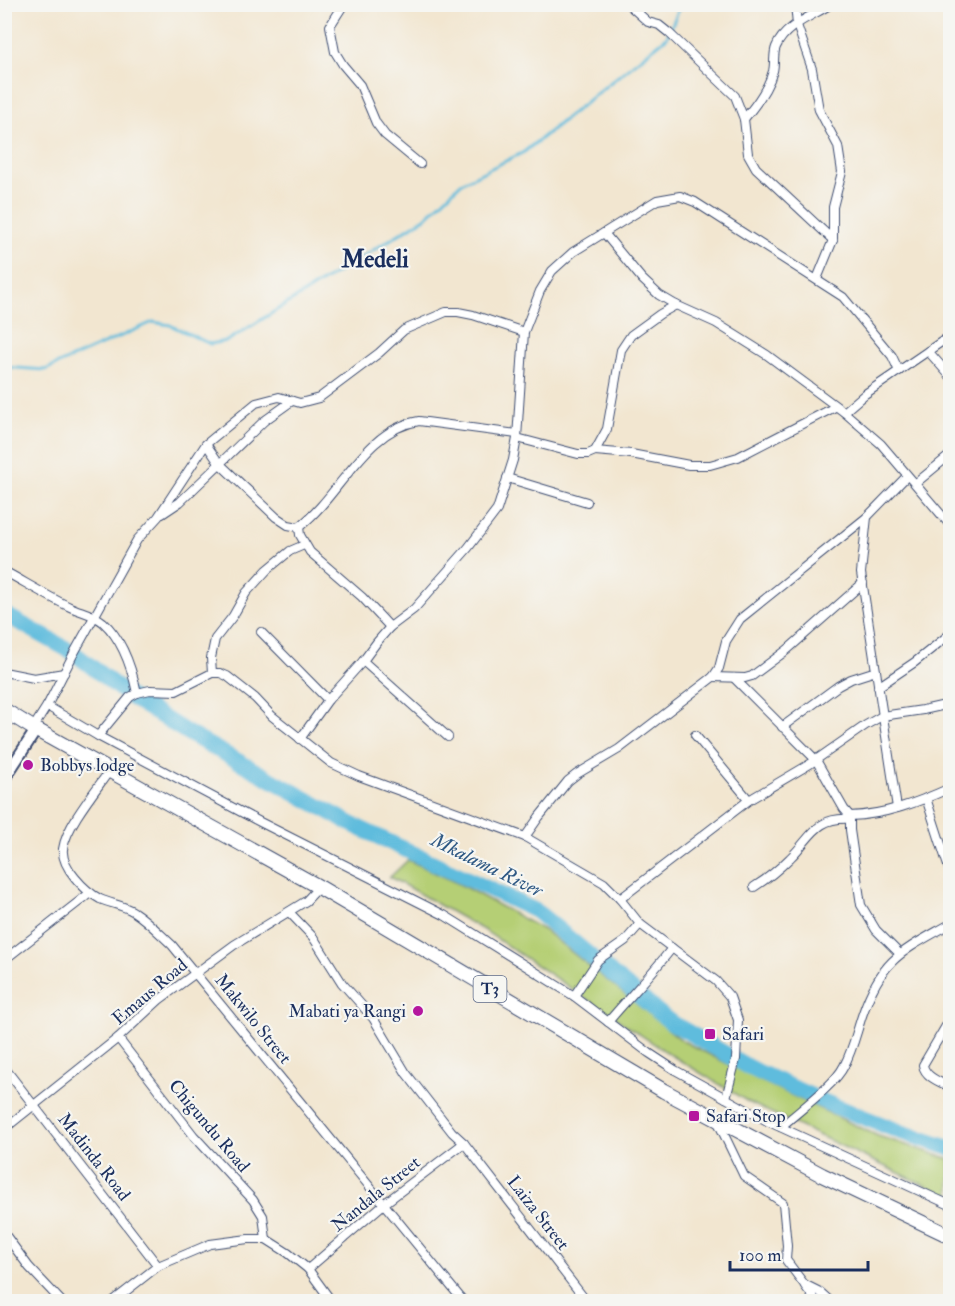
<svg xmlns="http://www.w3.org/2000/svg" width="955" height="1306" font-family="'IM FELL Double Pica',serif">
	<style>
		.green { fill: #b5cf74; stroke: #687f69; stroke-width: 1.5 }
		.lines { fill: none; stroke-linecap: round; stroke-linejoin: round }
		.stream { stroke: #5fbcdd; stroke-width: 3 }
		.river { stroke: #5fbcdd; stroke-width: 16 }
		.street-casing { stroke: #3b4a6f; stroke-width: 10 }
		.secondary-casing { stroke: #3b4a6f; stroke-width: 14 }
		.highway-casing { stroke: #3b4a6f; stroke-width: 16 }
		.street { stroke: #fff; stroke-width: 8 }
		.secondary { stroke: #fff; stroke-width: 10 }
		.highway { stroke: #fff; stroke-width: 14 }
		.poi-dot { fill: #b5179e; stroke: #f6f6f2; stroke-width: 2 }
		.labels { text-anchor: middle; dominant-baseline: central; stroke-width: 4.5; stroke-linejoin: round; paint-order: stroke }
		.shield { fill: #f6f6f2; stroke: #5d6b8a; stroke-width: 1.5 }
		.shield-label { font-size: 16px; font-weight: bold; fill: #1b2f5e }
		.poi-label { font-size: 18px; fill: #1b2f5e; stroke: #f6f6f2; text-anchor: start }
		.street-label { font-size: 18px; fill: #1b2f5e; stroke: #f6f6f2 }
		.water-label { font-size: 20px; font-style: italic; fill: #2f5984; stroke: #f6f6f2 }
		.district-label { font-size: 24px; font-weight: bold; fill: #1b2f5e; stroke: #f6f6f2 }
	</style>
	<rect width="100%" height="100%" fill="#f6f6f2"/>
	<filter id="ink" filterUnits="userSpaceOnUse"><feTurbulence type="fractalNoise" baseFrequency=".0167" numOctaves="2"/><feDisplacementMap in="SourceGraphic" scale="12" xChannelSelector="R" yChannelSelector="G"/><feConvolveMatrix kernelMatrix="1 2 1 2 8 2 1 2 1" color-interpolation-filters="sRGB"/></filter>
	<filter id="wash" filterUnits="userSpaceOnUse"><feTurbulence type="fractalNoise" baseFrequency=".008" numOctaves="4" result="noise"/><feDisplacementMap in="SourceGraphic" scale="24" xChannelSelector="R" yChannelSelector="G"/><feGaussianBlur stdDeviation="1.35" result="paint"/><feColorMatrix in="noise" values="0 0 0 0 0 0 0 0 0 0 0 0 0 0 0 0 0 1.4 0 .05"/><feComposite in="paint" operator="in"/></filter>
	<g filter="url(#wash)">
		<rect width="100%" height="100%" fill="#f2e6d0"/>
		<path class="green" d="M408 860 461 885 544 930 683 1041 761 1081 878 1136 950 1159V1197L750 1103 671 1055 485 931 390 877Z"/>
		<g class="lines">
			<path class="stream" d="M4 367 45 370 153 322 170 325 210 344 227 341 425 218 461 183 524 152 667 37 681 4"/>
			<path class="river" d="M4 614 74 653 130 697 191 735 355 826 536 911 669 1021 750 1068 827 1103 901 1132 950 1148"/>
		</g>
	</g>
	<g filter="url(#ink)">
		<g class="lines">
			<defs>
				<g id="street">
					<path d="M344 4 330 26 335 52 343 65 360 85 376 123 385 135 420 164"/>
					<path d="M628 4 648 22 659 25 669 33 735 96 744 119 748 154 756 168 833 240"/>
					<path d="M795 4 797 25 812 69 819 110 838 146 842 172 833 207V240L817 279"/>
					<path d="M744 119C756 105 768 89 773 71 775 63 773 54 776 47 785 25 813 16 831 4"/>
					<path d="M604 233 642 279 659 295 676 305 716 323 767 355 844 412 881 444 950 525"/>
					<path d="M928 351 950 376"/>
					<path d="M844 412 865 394 950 336"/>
					<path d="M517 438 578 454H588L595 451 607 429 621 350 631 335 660 314 676 305"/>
					<path d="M206 444 219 463 276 517 288 525 299 527C340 496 365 429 419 421L517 434"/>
					<path d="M595 451 631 454 689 465H710L738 457 835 407"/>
					<path d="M507 478 587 502"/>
					<path d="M916 483 950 455"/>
					<path d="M162 514 180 502 264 421 292 401"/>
					<path d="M867 517 861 573 897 808"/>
					<path d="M299 527 300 535 310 552 362 597 390 627"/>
					<path d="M4 571C26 583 47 596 70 607 81 612 93 614 103 622 122 639 132 669 137 693"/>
					<path d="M261 632 328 700"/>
					<path d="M363 661 448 737"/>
					<path d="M4 672 34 678 64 673"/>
					<path d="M212 673 211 658 215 639 233 616 246 593 267 570 290 551 304 545"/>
					<path d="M713 677 745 678 752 676 787 650 863 583"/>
					<path d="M734 678 816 760 844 809 850 816C885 815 919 802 950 788"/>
					<path d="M878 687 915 662 950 634"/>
					<path d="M47 706 98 736 260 822 444 915 574 996 649 1053 675 1070 767 1121 950 1205"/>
					<path d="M782 727 838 686 851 679 876 671"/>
					<path d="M33 728 47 706 74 653 137 540 158 517 206 444 256 403 279 397 300 403 319 398 379 353 404 330 446 312H458L473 315 524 332"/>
					<path d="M695 735 749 800"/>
					<path d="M98 736 130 697 137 693 150 690 176 691 212 673H220L227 676 255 698 272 716 331 763 359 776 525 837 604 883 620 899 640 924 716 981 730 997 738 1020 736 1059 726 1098"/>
					<path d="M300 739 328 700 363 661 377 642 390 627 414 609 430 591 468 548 497 510 513 460 517 438 524 332 540 291 552 271 573 252 657 200 680 196 695 202 843 297 892 356 899 371"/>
					<path d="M110 770C96 790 66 826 63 849 61 867 85 891 100 899 111 904 124 905 134 912 148 921 160 934 172 945L464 1302"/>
					<path d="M926 798 950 872"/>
					<path d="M850 816V830L861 905 876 930 899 953"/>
					<path d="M525 837 539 817 568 781 577 774 619 749 713 677 719 668 726 641 740 619 867 517 907 476"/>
					<path d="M754 887C767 879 779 869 790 858 812 837 815 817 850 819"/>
					<path d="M620 899 749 800 810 764 866 725 882 716 923 710 950 704"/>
					<path d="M289 912 313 937 342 983 373 1018 406 1073 452 1132 464 1143 587 1302"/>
					<path d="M4 960 90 893"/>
					<path d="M574 996 598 960 625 941 640 924"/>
					<path d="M950 1019 923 1065C925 1077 940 1082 950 1087"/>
					<path d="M608 1022C629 997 652 974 672 948"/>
					<path d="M118 1038 194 1136 253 1200 263 1216 266 1239"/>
					<path d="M4 1067 158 1266"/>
					<path d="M717 1120 744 1176 783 1203 787 1246 786 1260 804 1284 820 1292 831 1302"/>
					<path d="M781 1127C797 1112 835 1085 844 1066 853 1050 857 1030 863 1013 882 958 903 951 950 924"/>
					<path d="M4 1129 118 1038 159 1000 234 945 306 901 319 887"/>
					<path d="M4 1233 29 1267 62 1302"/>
					<path d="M266 1239 288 1253 308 1269 332 1302"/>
					<path d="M308 1269 385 1203 464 1143"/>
					<path d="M805 1286 817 1302"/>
					<path d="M112 1302 158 1266 210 1244 248 1239H266"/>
				</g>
				<path id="secondary" d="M4 779 36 730"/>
				<path id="highway" d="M4 710 33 728 319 887 664 1091 822 1175 950 1236"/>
			</defs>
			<use href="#street" class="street-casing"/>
			<use href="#secondary" class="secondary-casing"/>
			<use href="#highway" class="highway-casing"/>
			<use href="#street" class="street"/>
			<use href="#secondary" class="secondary"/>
			<use href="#highway" class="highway"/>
		</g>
	</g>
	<g class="poi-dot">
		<circle cx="28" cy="765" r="6"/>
		<circle cx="418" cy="1011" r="6"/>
		<rect x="704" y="1028" width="12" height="12" rx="3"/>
		<rect x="688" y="1110" width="12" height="12" rx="3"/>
	</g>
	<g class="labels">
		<rect class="shield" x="473.5" y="976" width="33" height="26" rx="4.5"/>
		<g class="shield-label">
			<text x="490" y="989">T3</text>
		</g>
		<g class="poi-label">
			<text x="40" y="765">Bobbys lodge</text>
			<text x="406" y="1011" text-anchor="end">Mabati ya Rangi</text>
			<text x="722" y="1034">Safari</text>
			<text x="706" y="1116">Safari Stop</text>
		</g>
		<g class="street-label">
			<text transform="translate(150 992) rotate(-40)">Emaus Road</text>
			<text transform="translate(253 1019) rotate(51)">Makwilo Street</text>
			<text transform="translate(209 1126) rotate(50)">Chigundu Road</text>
			<text transform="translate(94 1157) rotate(52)">Madinda Road</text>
			<text transform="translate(376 1194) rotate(-39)">Nandala Street</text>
			<text transform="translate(538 1213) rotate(52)">Laiza Street</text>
		</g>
		<g class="water-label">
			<text transform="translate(487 865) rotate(26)">Mkalama River</text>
		</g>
		<g class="district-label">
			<text x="375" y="259">Medeli</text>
		</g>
	</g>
	<rect width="955" height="1306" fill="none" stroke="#f6f6f2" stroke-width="24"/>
	<path d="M730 1261v9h138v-9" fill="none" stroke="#1b2f5e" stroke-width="3"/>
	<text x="739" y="1261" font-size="18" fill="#1b2f5e" stroke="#f6f6f2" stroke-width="4.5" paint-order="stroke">100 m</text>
</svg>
